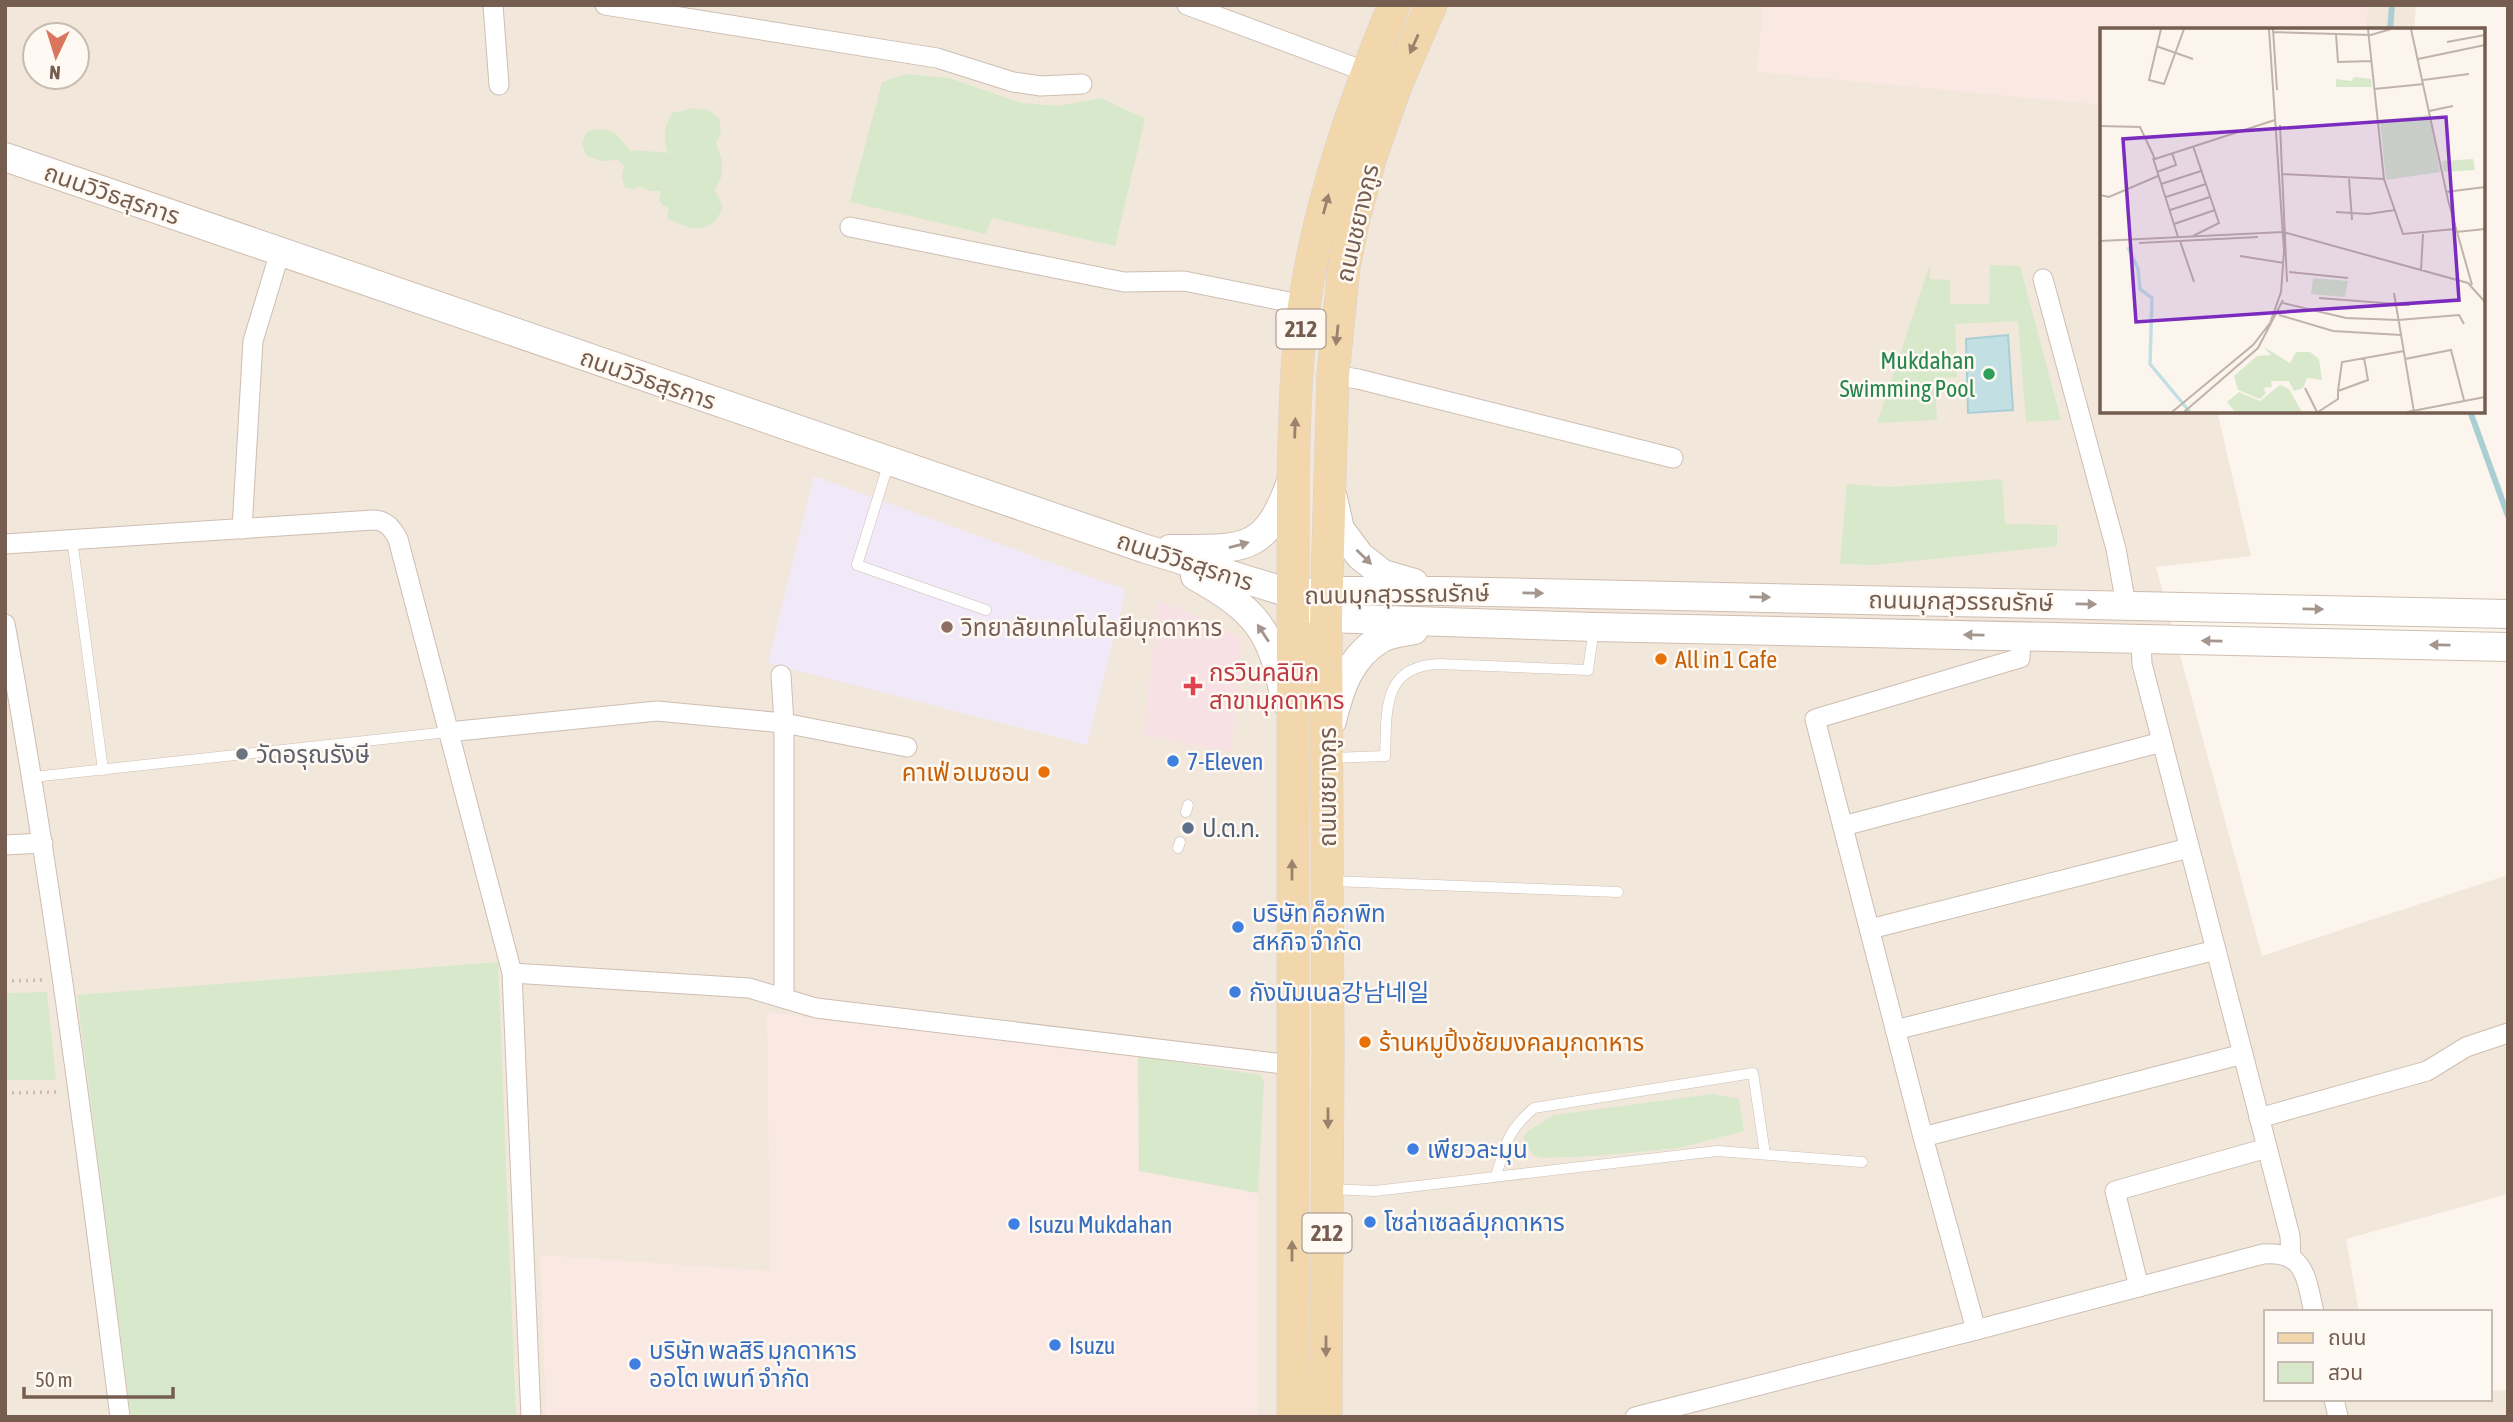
<svg xmlns="http://www.w3.org/2000/svg" width="2513" height="1422" font-family="'Asap Condensed','Noto Sans KR','Noto Sans Thai',sans-serif">
	<style>
		.residential { fill: #f2e7db; fill-rule: evenodd }
		.commercial { fill: #fae8e2 }
		.education { fill: #f2e9f8 }
		.medical { fill: #f8e1e4 }
		.green { fill: #d8e9cb }
		.water { fill: #c2e0e4; stroke: #a9cfd5; stroke-width: 2 }
		.lines { fill: none; stroke-linecap: round; stroke-linejoin: round }
		.stream { stroke: #a9cfd5; stroke-width: 6 }
		.lane-casing { stroke: #cdbeb2; stroke-width: 11 }
		.street-casing { stroke: #cdbeb2; stroke-width: 21 }
		.secondary-casing { stroke: #cfbeb0; stroke-width: 30 }
		.primary-casing { stroke: #d8d2ce; stroke-width: 33 }
		.path { stroke: #d4b9a9; stroke-width: 3.5; stroke-dasharray: 2 5; stroke-linecap: butt }
		.lane { stroke: #fff; stroke-width: 10 }
		.street { stroke: #fff; stroke-width: 19 }
		.secondary { stroke: #fff; stroke-width: 28 }
		.primary { stroke: #f3d7ac; stroke-width: 32 }
		.oneway { fill: #9b826c }
		.oneway2 { fill: #a5968d }
		.leisure-dot { fill: #2e9e5b; stroke: #fef9f3; stroke-width: 2.5 }
		.education-dot { fill: #8d6e63; stroke: #fef9f3; stroke-width: 2.5 }
		.food-dot { fill: #e8710a; stroke: #fef9f3; stroke-width: 2.5 }
		.health-dot { fill: #e0444e; stroke: #fef9f3; stroke-width: 2.5 }
		.worship-dot { fill: #6b7280; stroke: #fef9f3; stroke-width: 2.5 }
		.shop-dot { fill: #3f7fe0; stroke: #fef9f3; stroke-width: 2.5 }
		.service-dot { fill: #5c6f8a; stroke: #fef9f3; stroke-width: 2.5 }
		.labels { text-anchor: middle; dominant-baseline: central; stroke-width: 5; stroke-linejoin: round; paint-order: stroke }
		.shield { fill: #fef9f3; stroke: #9e8c81; stroke-width: 2 }
		.shield-label { font-size: 23px; font-weight: bold; fill: #755d50 }
		.street-label { font-size: 24px; fill: #755d50; stroke: #fef9f3 }
		.leisure-label { font-size: 24px; fill: #27864d; stroke: #fef9f3; text-anchor: end }
		.education-label { font-size: 24px; fill: #785e54; stroke: #fef9f3; text-anchor: start }
		.food-label { font-size: 24px; fill: #c56008; stroke: #fef9f3; text-anchor: start }
		.health-label { font-size: 24px; fill: #be3a42; stroke: #fef9f3; text-anchor: start }
		.worship-label { font-size: 24px; fill: #5b616d; stroke: #fef9f3; text-anchor: start }
		.shop-label { font-size: 24px; fill: #366cbe; stroke: #fef9f3; text-anchor: start }
		.service-label { font-size: 24px; fill: #4e5e75; stroke: #fef9f3; text-anchor: start }
		.inset-river { fill: none; stroke: #c2e0e4; stroke-width: 3.5 }
		.inset-road { fill: none; stroke: #c1b3a9; stroke-width: 2 }
		.view { fill: #7b2cbf; fill-opacity: 0.15; stroke: #7b2cbf; stroke-width: 3.5 }
		.inset-edge { fill: none; stroke: #755d50; stroke-width: 3.5 }
	</style>
	<rect width="100%" height="100%" fill="#fbf5ed"/>
	<path class="residential" d="M5 5H2416L2414 30H2102V411H2217L2251 556 2156 567 2262 956 2508 875V1194L2346 1239 2359 1312H2266V1399H2490V1391L2508 1390V1417H5ZM35 35H77V77H35Z"/>
	<g class="commercial">
		<path d="M1763 5H2368L2366 30H2102V105L1757 72Z"/>
		<path d="M767 1012 1138 1056 1139 1171 1258 1193V1417H546L540 1255 770 1271Z"/>
	</g>
	<path class="education" d="M814 476 1126 590 1087 745 768 663Z"/>
	<path class="medical" d="M1158 600 1242 638 1231 752 1144 735Z"/>
	<g class="green">
		<path d="M907 74 949 78 1022 103 1058 106 1101 98 1145 119 1115 246 992 218 986 234 850 202 882 82Z"/>
		<path d="M693 108 708 110 719 118 721 132 716 143C723 160 726 173 715 190L723 206C713 236 691 231 667 218L669 208 663 206 659 200 661 191H649L639 186 634 189 625 188 622 177 624 166 618 160 601 161 587 156 582 144 587 132C612 124 616 134 631 152L635 150 668 153C663 138 663 128 672 113Z"/>
		<path d="M1930 264V279L1950 280V304H1989L1990 265 2020 266 2061 420 2026 422 2018 321 1955 324 1957 377 1935 378 1937 420 1877 423Z"/>
		<path d="M2002 479 2005 524 2057 525V546L1874 565 1840 564 1847 484 1889 487Z"/>
		<path d="M498 962 516 1417H131L77 995Z"/>
		<path d="M47 992 56 1080H5V993Z"/>
		<path d="M1138 1056 1260 1075 1264 1082 1258 1193 1139 1171Z"/>
		<path d="M1712 1094 1739 1099 1744 1131 1679 1148 1596 1156 1544 1158 1534 1156 1523 1138 1528 1131 1554 1115Z"/>
	</g>
	<path class="water" d="M2008 335 2013 410 1968 413 1966 339Z"/>
	<g class="lines">
		<g class="stream">
			<path d="M2390 30 2392 5"/>
			<path d="M2470 411 2508 516"/>
		</g>
		<defs>
			<g id="lane">
				<path d="M889 462 857 565 986 610"/>
				<path d="M72 539 103 770"/>
				<path d="M1332 758 1385 756C1387 712 1381 666 1439 664L1588 670 1594 628"/>
				<path d="M33 777 448 732"/>
				<path d="M1186 812 1188 805"/>
				<path d="M1178 848 1180 842"/>
				<path d="M1332 881 1618 892"/>
				<path d="M1496 1176C1506 1144 1507 1131 1534 1108L1753 1073 1765 1154"/>
				<path d="M1330 1189 1375 1191 1717 1151 1862 1162"/>
			</g>
			<g id="street">
				<path d="M493 5 499 85"/>
				<path d="M605 5 937 58 1013 82 1041 86 1082 84"/>
				<path d="M1187 5 1367 72"/>
				<path d="M850 227 1124 282 1184 281 1304 305"/>
				<path d="M2043 279 2116 549 2126 605"/>
				<path d="M1333 375 1358 379 1673 458"/>
				<path d="M242 529 253 341 280 252"/>
				<path d="M5 544 373 520C386 520 392 528 398 539L512 973 531 1417"/>
				<path d="M5 624C53 887 87 1152 120 1417"/>
				<path d="M2141 640 2142 664 2290 1236 2291 1258"/>
				<path d="M781 675 784 723V998"/>
				<path d="M448 732 657 711 784 723 907 747"/>
				<path d="M1843 826 2162 742"/>
				<path d="M5 845 43 843"/>
				<path d="M1870 929 2189 848"/>
				<path d="M512 973 749 988 816 1008 1292 1065"/>
				<path d="M1895 1030 2216 950"/>
				<path d="M2259 1118 2427 1071 2466 1047 2508 1033"/>
				<path d="M1923 1137 2243 1054"/>
				<path d="M2139 1287 2115 1191 2267 1148"/>
				<path d="M1976 1330 1923 1137 1815 719 2020 658 2021 636"/>
				<path d="M2334 1399 2338 1417"/>
				<path d="M1635 1417 1976 1330 2263 1254C2306 1250 2306 1279 2314 1312"/>
			</g>
			<g id="secondary">
				<path d="M5 157 1146 549 1293 594 1326 618 1594 627 2508 647"/>
				<path d="M1333 498 1340 529 1360 556 1383 574 1414 583"/>
				<path d="M1170 549C1243 548 1265 556 1292 479"/>
				<path d="M1195 576C1256 610 1273 631 1285 701"/>
				<path d="M1306 593 1327 591H1440L2508 614"/>
				<path d="M1332 721C1340 688 1350 656 1382 638 1391 633 1404 632 1414 630"/>
			</g>
			<g id="primary">
				<path d="M1293 1417V476C1295 419 1295 362 1304 306 1319 202 1354 102 1394 5"/>
				<path d="M1326 1417 1328 1050 1326 618 1333 375 1344 267 1353 222 1371 156 1397 83 1431 5"/>
			</g>
		</defs>
		<use href="#lane" class="lane-casing"/>
		<use href="#street" class="street-casing"/>
		<use href="#secondary" class="secondary-casing"/>
		<use href="#primary" class="primary-casing"/>
		<g class="path">
			<path d="M5 981 44 980"/>
			<path d="M5 1093 59 1092"/>
		</g>
		<use href="#lane" class="lane"/>
		<use href="#street" class="street"/>
		<use href="#secondary" class="secondary"/>
		<use href="#primary" class="primary"/>
	</g>
	<defs><path id="oneway-solid" d="M-6-.8H1V-3.2L6.5 0L1 3.2V.8H-6Z" transform="scale(1.75)"/></defs>
	<g class="oneway">
		<use href="#oneway-solid" transform="translate(1414 44) rotate(114)"/>
		<use href="#oneway-solid" transform="translate(1326 204) rotate(-75)"/>
		<use href="#oneway-solid" transform="translate(1337 335) rotate(96)"/>
		<use href="#oneway-solid" transform="translate(1295 428) rotate(-88)"/>
		<use href="#oneway-solid" transform="translate(1292 870) rotate(-90)"/>
		<use href="#oneway-solid" transform="translate(1328 1118) rotate(90)"/>
		<use href="#oneway-solid" transform="translate(1292 1251) rotate(-90)"/>
		<use href="#oneway-solid" transform="translate(1326 1346) rotate(90)"/>
	</g>
	<g class="oneway2">
		<use href="#oneway-solid" transform="translate(1239 545) rotate(-15)"/>
		<use href="#oneway-solid" transform="translate(1364 557) rotate(44)"/>
		<use href="#oneway-solid" transform="translate(1533 593) rotate(1)"/>
		<use href="#oneway-solid" transform="translate(1760 597) rotate(1)"/>
		<use href="#oneway-solid" transform="translate(2086 604) rotate(1)"/>
		<use href="#oneway-solid" transform="translate(2313 609) rotate(1)"/>
		<use href="#oneway-solid" transform="translate(1263 633) rotate(-123)"/>
		<use href="#oneway-solid" transform="translate(1974 635) rotate(-179)"/>
		<use href="#oneway-solid" transform="translate(2212 641) rotate(-179)"/>
		<use href="#oneway-solid" transform="translate(2440 645) rotate(-179)"/>
	</g>
	<circle class="leisure-dot" cx="1989" cy="374" r="7"/>
	<circle class="education-dot" cx="947" cy="627" r="7"/>
	<g class="food-dot">
		<circle cx="1661" cy="659" r="7"/>
		<circle cx="1044" cy="772" r="7"/>
		<circle cx="1365" cy="1042" r="7"/>
	</g>
	<path class="health-dot" d="M1189.5 675.5h7v7h7v7h-7v7h-7v-7h-7v-7h7z"/>
	<circle class="worship-dot" cx="242" cy="754" r="7"/>
	<g class="shop-dot">
		<circle cx="1173" cy="761" r="7"/>
		<circle cx="1238" cy="927" r="7"/>
		<circle cx="1235" cy="992" r="7"/>
		<circle cx="1413" cy="1149" r="7"/>
		<circle cx="1370" cy="1222" r="7"/>
		<circle cx="1014" cy="1224" r="7"/>
		<circle cx="1055" cy="1345" r="7"/>
		<circle cx="635" cy="1364" r="7"/>
	</g>
	<circle class="service-dot" cx="1188" cy="828" r="7"/>
	<g class="labels">
		<g class="shield">
			<rect x="1276.5" y="309.5" width="49" height="39" rx="5"/>
			<rect x="1302.5" y="1213.5" width="49" height="39" rx="5"/>
		</g>
		<g class="shield-label">
			<text x="1301" y="329">212</text>
			<text x="1327" y="1233">212</text>
		</g>
		<g class="street-label">
			<text transform="translate(112 194) rotate(19)">ถนนวิวิธสุรการ</text>
			<text transform="translate(1357 223) rotate(-77)">ถนนชยางกูร</text>
			<text transform="translate(648 379) rotate(19)">ถนนวิวิธสุรการ</text>
			<text transform="translate(1185 561) rotate(18)">ถนนวิวิธสุรการ</text>
			<text transform="translate(1397 594) rotate(-1)">ถนนมุกสุวรรณรักษ์</text>
			<text transform="translate(1961 601) rotate(1)">ถนนมุกสุวรรณรักษ์</text>
			<text transform="translate(1327 787) rotate(-90)">ถนนชยางกูร</text>
		</g>
		<g class="leisure-label">
			<text x="1975" y="360">Mukdahan<tspan x="1975" dy="28">Swimming Pool</tspan></text>
		</g>
		<g class="education-label">
			<text x="961" y="627">วิทยาลัยเทคโนโลยีมุกดาหาร</text>
		</g>
		<g class="food-label">
			<text x="1675" y="659">All in 1 Cafe</text>
			<text x="1030" y="772" text-anchor="end">คาเฟ่ อเมซอน</text>
			<text x="1379" y="1042">ร้านหมูปิ้งชัยมงคลมุกดาหาร</text>
		</g>
		<g class="health-label">
			<text x="1209" y="672">กรวินคลินิก<tspan x="1209" dy="28">สาขามุกดาหาร</tspan></text>
		</g>
		<g class="worship-label">
			<text x="256" y="754">วัดอรุณรังษี</text>
		</g>
		<g class="shop-label">
			<text x="1187" y="761">7-Eleven</text>
			<text x="1252" y="913">บริษัท ค็อกพิท<tspan x="1252" dy="28">สหกิจ จำกัด</tspan></text>
			<text x="1249" y="992">กังนัมเนล강남네일</text>
			<text x="1427" y="1149">เพียวละมุน</text>
			<text x="1384" y="1222">โซล่าเซลล์มุกดาหาร</text>
			<text x="1028" y="1224">Isuzu Mukdahan</text>
			<text x="1069" y="1345">Isuzu</text>
			<text x="649" y="1350">บริษัท พลสิริ มุกดาหาร<tspan x="649" dy="28">ออโต เพนท์ จำกัด</tspan></text>
		</g>
		<g class="service-label">
			<text x="1202" y="828">ป.ต.ท.</text>
		</g>
	</g>
	<g transform="translate(2100 28)">
		<rect width="385" height="385" fill="#fbf5ed"/>
		<path d="M255 49 271 51 272 59H236V51L251 53ZM329 87 340 144 286 152 280 92ZM373 131 375 142 344 144 342 133ZM213 250 248 253 245 269 211 266ZM164 319 190 335 196 324H210L219 331 222 352 207 350 203 360 194 363 189 353H171L172 359 163 360 166 365 160 371 138 362 134 348 157 328 171 327ZM180 357 189 361 202 384H135L127 374 139 364 160 373Z" fill="#d8e9cb"/>
		<path class="inset-river" d="M28 219 38 241 40 261 52 270 50 336 90 384"/>
		<path class="inset-road" d="M61 1 49 52 64 56 84 1M173 1 177 62M268 1 284 151 303 206 355 201M311 1 348 172 372 257M173 4 271 7 291 1M236 6 238 34 272 33M347 14 385 7M56 18 93 31M318 31 385 17M323 52 369 46M274 61 324 56M329 83 353 78M180 97 187 254M0 98 40 99 55 131 175 92M93 118 119 195 93 208M53 130 78 209M57 144 76 137 72 125M183 146 284 151M249 151 252 192M61 156 101 143M346 164 385 159M0 167 9 169 58 148M66 169 106 156M70 182 110 169M236 184 268 186 295 182M74 196 115 182M356 204 385 201M0 213 183 204 368 255 385 274M80 213 94 254M39 215 158 209M140 228 184 235M321 242 323 206M189 244 248 250M294 265 314 384M219 270 310 277M183 275 246 290 298 292 359 287 364 296M179 287 233 303 301 307M305 331 351 322 364 372M205 360 217 384M238 363 242 334 304 323M72 384 153 317 170 295 181 264 184 223 169 1M84 384 158 320 183 272M218 384 238 371V363L268 352 264 330M307 384 385 369"/>
		<path class="view" d="M346 89 359 272 36 294 23 111Z"/>
		<rect width="385" height="385" class="inset-edge"/>
	</g>
	<rect width="2513" height="1422" fill="none" stroke="#755d50" stroke-width="14"/>
	<rect x="2264" y="1310" width="228" height="91" fill="#fef9f3" stroke="#c7bbb2" stroke-width="2"/>
	<rect x="2278" y="1333" width="35" height="10" fill="#f3d7ac" stroke="#c7bbb2" stroke-width="2"/>
	<text x="2328" y="1345" font-size="21" fill="#755d50">ถนน</text>
	<rect x="2278" y="1362" width="35" height="21" fill="#d8e9cb" stroke="#c7bbb2" stroke-width="2"/>
	<text x="2328" y="1380" font-size="21" fill="#755d50">สวน</text>
	<g transform="translate(56 56) rotate(184)"><circle r="33" fill="#fef9f3" stroke="#c7bbb2" stroke-width="2"/>
	<path d="M0-5L12 26L0 18L-12 26Z" fill="#da765d"/>
	<text y="-10" font-size="19" font-weight="bold" text-anchor="middle" fill="#755d50">N</text>
	</g>
	<path d="M24 1387v10h149v-10" fill="none" stroke="#755d50" stroke-width="3.5"/>
	<text x="35" y="1387" font-size="21" fill="#755d50" stroke="#fef9f3" stroke-width="5" paint-order="stroke">50 m</text>
</svg>
